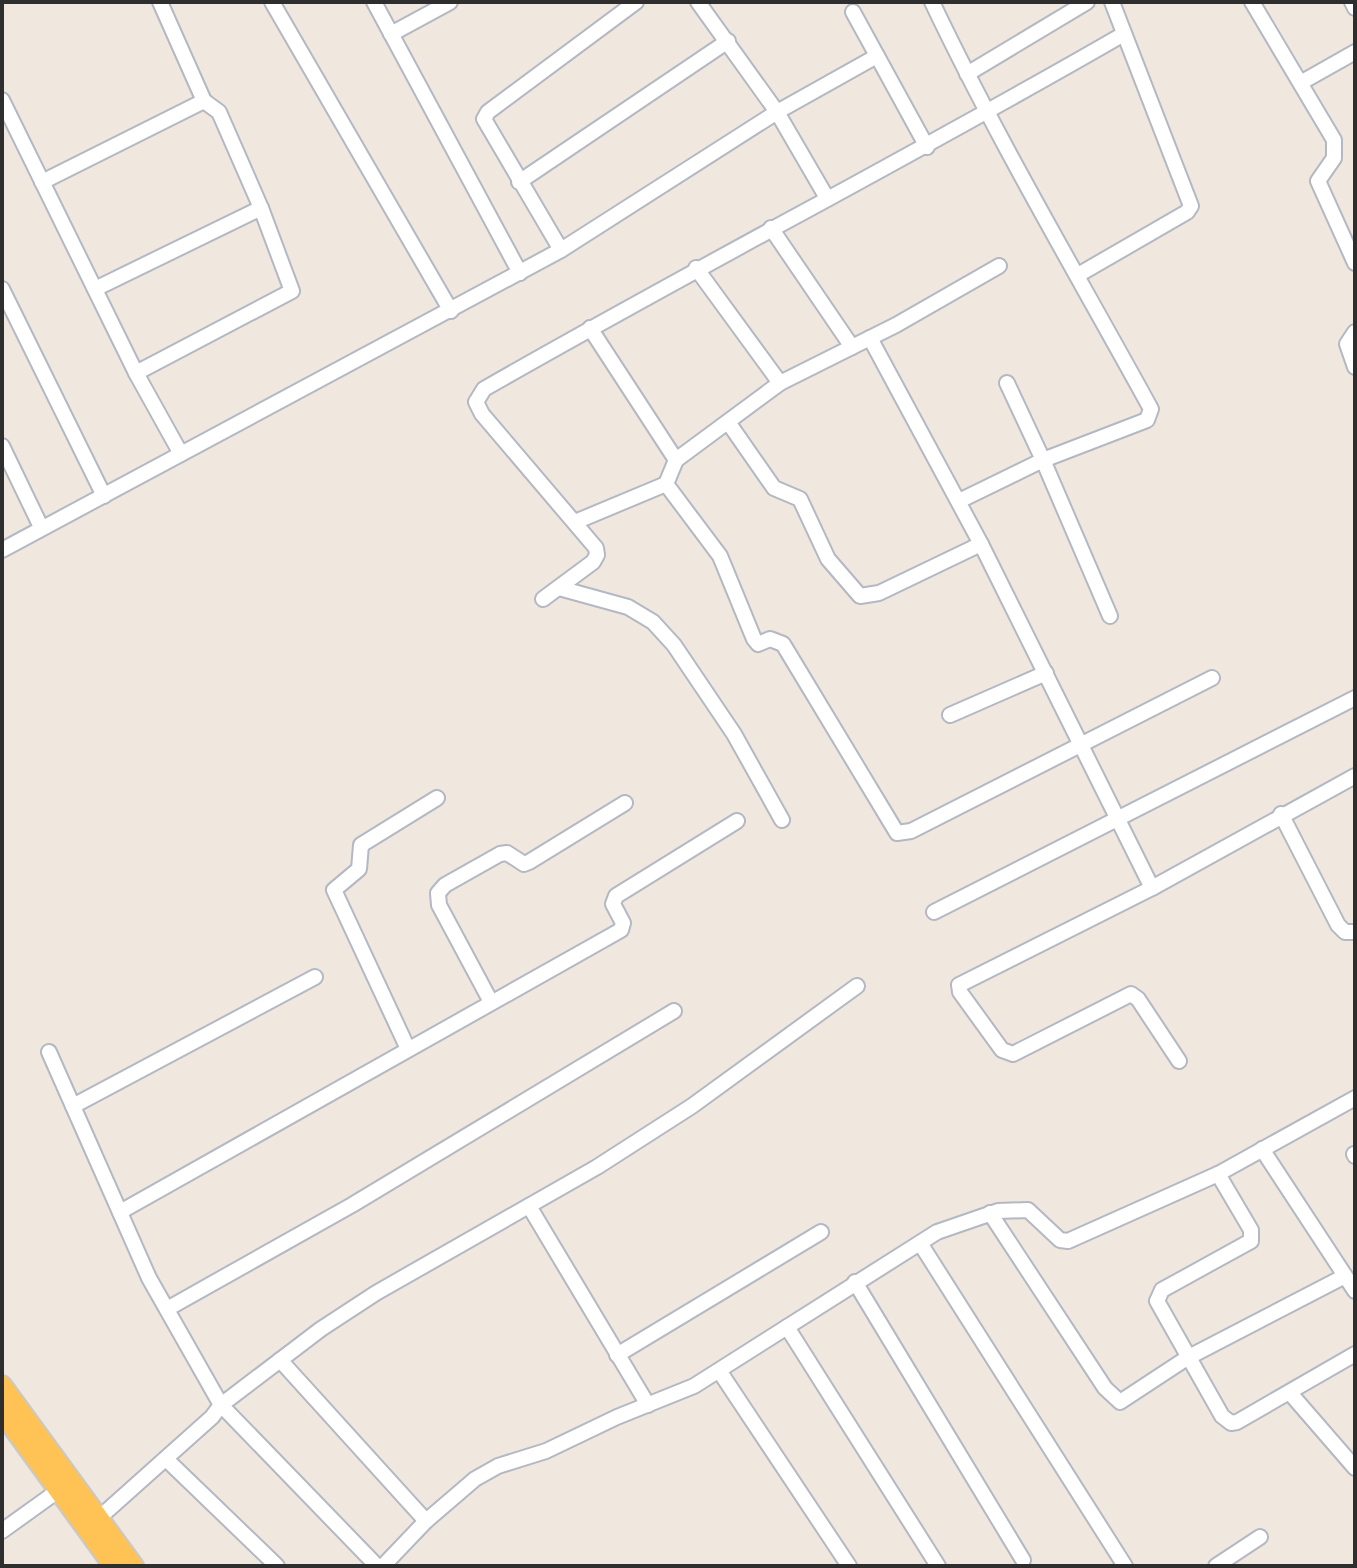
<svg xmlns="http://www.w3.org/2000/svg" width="1357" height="1568" font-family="Arial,sans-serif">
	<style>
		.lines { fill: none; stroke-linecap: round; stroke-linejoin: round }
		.minor-casing { stroke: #b3b8c2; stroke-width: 18 }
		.major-casing { stroke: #c9c9c9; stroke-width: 22 }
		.minor { stroke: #fff; stroke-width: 14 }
		.major { stroke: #ffc255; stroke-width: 18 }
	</style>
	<rect width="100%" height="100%" fill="#f0e7df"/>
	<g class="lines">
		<defs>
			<g id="minor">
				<path d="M272 2 451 311"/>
				<path d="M374 2 520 273"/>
				<path d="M698 2 777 112 827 198"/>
				<path d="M932 2C998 141 1077 274 1151 409L1147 420 1043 460 1110 616"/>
				<path d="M1252 2 1334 140V158L1318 181 1355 263"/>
				<path d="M1352 2 1355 8"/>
				<path d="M853 12 927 147"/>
				<path d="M391 34 450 2"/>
				<path d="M967 74 1087 2"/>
				<path d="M1302 82 1355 52"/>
				<path d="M2 100 136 373 181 454"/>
				<path d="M204 101 219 112 261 208"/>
				<path d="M42 182 204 101 160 2"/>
				<path d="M519 182 728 41"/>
				<path d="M771 228 852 347"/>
				<path d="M561 250 484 119 488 112 636 2"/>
				<path d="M696 268 780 383"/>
				<path d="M1078 275 1187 212 1191 206 1112 2"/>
				<path d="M2 289 104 496"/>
				<path d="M95 289 261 208 292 291 136 373"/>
				<path d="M590 328 676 460"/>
				<path d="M1355 332 1347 344 1355 367"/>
				<path d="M870 338 981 544 1152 888"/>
				<path d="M728 422 774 488 800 499 828 559 860 596 879 593 981 544"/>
				<path d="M2 446 41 527"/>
				<path d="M666 484 720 556 754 639 758 644 770 639 783 644 897 833 911 831 1212 678"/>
				<path d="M959 501 1043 460 1007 383"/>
				<path d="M575 522 666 484 676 460 780 383 896 325 999 266"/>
				<path d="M2 550 561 250 777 112 877 56"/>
				<path d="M559 588 628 607 653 622 674 645 734 734 782 820"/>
				<path d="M543 599 593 562 597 555 596 548 482 414 476 402 484 389C695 268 911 157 1122 35"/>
				<path d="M950 715 1046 673"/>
				<path d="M1281 814 1338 925 1345 932H1355"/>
				<path d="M934 912 1355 698"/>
				<path d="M491 1002 439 905 438 893 445 885 500 854 507 853 524 864 529 862 625 803"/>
				<path d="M408 1049 334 890 359 869 361 845 437 798"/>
				<path d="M49 1052 149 1278 221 1405 212 1417 99 1518"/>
				<path d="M1179 1061 1138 999 1131 994 1013 1054 1002 1050 960 992 959 985 1152 888 1355 776"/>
				<path d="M73 1106 315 977"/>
				<path d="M1262 1149 1355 1291"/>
				<path d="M1354 1154 1355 1156"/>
				<path d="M1218 1174 1251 1230V1241L1162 1290 1157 1301 1222 1416 1231 1423 1237 1422 1355 1354"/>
				<path d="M529 1206 648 1405"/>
				<path d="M120 1212 621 930 623 923 613 904 616 896 737 821"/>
				<path d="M990 1213 1105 1388 1120 1402 1187 1358 1345 1276"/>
				<path d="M920 1243 1125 1566"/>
				<path d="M855 1282 1023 1560"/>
				<path d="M167 1309 352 1205 674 1011"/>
				<path d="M787 1327 938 1566"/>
				<path d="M617 1355 821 1232"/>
				<path d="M280 1360 426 1521"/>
				<path d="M720 1372 849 1566"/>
				<path d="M1290 1393 1355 1468"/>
				<path d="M166 1459 277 1566"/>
				<path d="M2 1531 59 1490"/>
				<path d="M377 1566 221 1405 321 1329 376 1293 597 1167 692 1106 857 986"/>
				<path d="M383 1566 426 1521 475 1479 498 1466 546 1451 617 1417 694 1386 937 1232 998 1211 1028 1210 1060 1240 1068 1241 1218 1174 1355 1098"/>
				<path d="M1216 1566 1260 1537"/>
			</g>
			<g id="major">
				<path d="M2 1385 134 1566"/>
				<path d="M2 1413 113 1566"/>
			</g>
		</defs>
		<use href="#minor" class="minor-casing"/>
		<use href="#major" class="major-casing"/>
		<use href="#minor" class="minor"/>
		<use href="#major" class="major"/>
	</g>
	<rect width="1357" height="1568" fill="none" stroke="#2e2e2e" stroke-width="8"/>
</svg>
